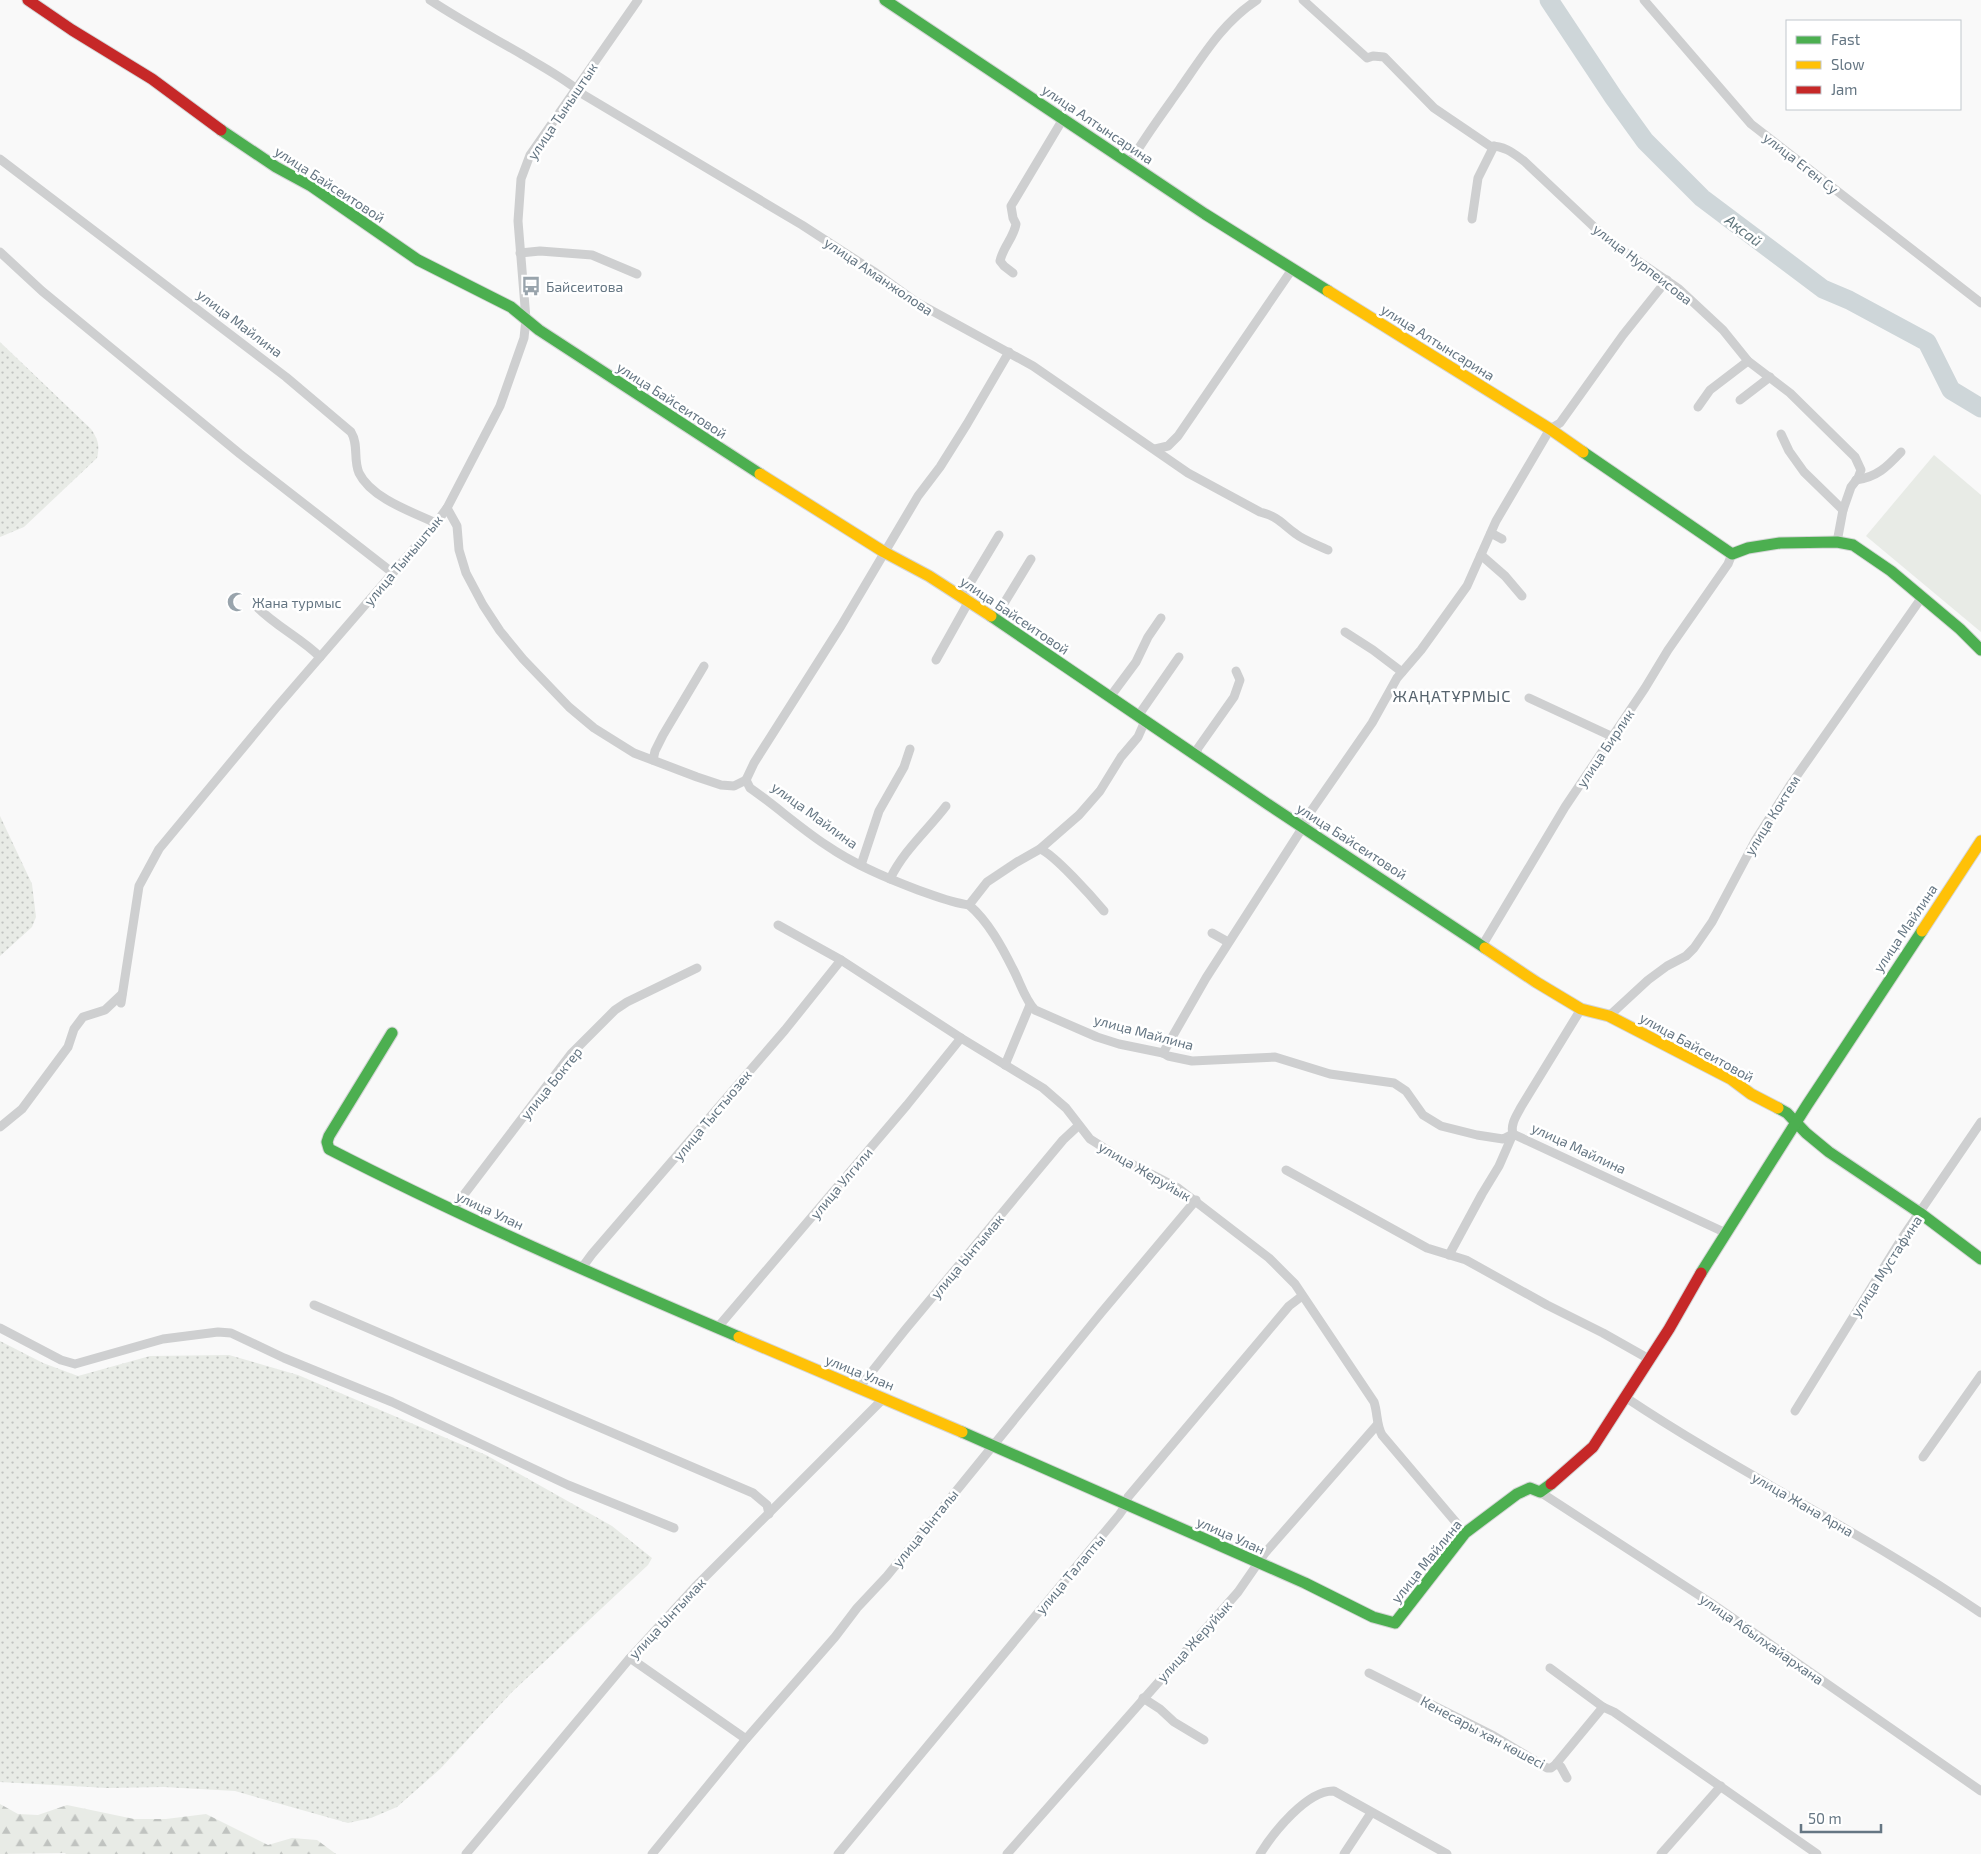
<svg xmlns="http://www.w3.org/2000/svg" width="1981" height="1854" font-family="'Exo 2',sans-serif">
	<style>
		.grass { fill: url(#grass-dots) }
		.forest { fill: url(#forest-firs) }
		.pitch { fill: #e8ebe6 }
		.lines { fill: none; stroke-linecap: round; stroke-linejoin: round }
		.river { stroke: #ced6d9; stroke-width: 19 }
		.fast-casing { stroke: #d5d6d7; stroke-width: 13 }
		.slow-casing { stroke: #d5d6d7; stroke-width: 13 }
		.jam-casing { stroke: #d5d6d7; stroke-width: 13 }
		.street { stroke: #cecfd0; stroke-width: 9 }
		.fast { stroke: #4caf50; stroke-width: 11 }
		.slow { stroke: #ffc107; stroke-width: 11 }
		.jam { stroke: #c62828; stroke-width: 11 }
		.labels { text-anchor: middle; dominant-baseline: central; stroke-width: 5; stroke-linejoin: round; paint-order: stroke }
		.street-label { font-size: 14px; fill: #657683; stroke: #fff }
		.poi-label { font-size: 14px; fill: #657683; stroke: #fff; text-anchor: start }
		.water-label { font-size: 15px; font-style: italic; fill: #60757c; stroke: #fff }
		.quarter-label { font-size: 16px; letter-spacing: 1px; fill: #57646e; stroke: #fff }
	</style>
	<defs>
		<pattern id="grass-dots" width="8" height="8" patternUnits="userSpaceOnUse" patternTransform="scale(1.25)"><rect width="8" height="8" fill="#e8ebe6"/><path d="M2 2h.1M6 6h.1" fill="none" stroke="#c0c3c0" stroke-width="1.8" stroke-linecap="round"/></pattern>
		<pattern id="forest-firs" width="22" height="20" patternUnits="userSpaceOnUse" patternTransform="scale(1.25)"><rect width="22" height="20" fill="#e8ebe6"/><path d="M5 1l3.5 6h-7zM16 11l3.5 6h-7z" fill="#c0c3c0"/></pattern>
	</defs>
	<rect width="100%" height="100%" fill="#f9f9f9"/>
	<g class="grass">
		<path d="M0 342 91 429C98 439 100 446 97 458L24 527 0 537Z"/>
		<path d="M0 816 32 884 36 917 32 927 0 956Z"/>
		<path d="M0 1341 43 1363 78 1376 150 1356 229 1355 298 1375 486 1455 612 1526 652 1558 648 1565 512 1692 440 1769 397 1807 371 1818 348 1823 235 1791 164 1787 107 1788 0 1782Z"/>
	</g>
	<path class="forest" d="M0 1804 18 1814 38 1815 67 1805 134 1819H166L206 1814 268 1845 292 1838 317 1840 336 1854H66L65 1853 0 1854Z"/>
	<path class="pitch" d="M1934 455 1981 495V632L1866 536Z"/>
	<g class="lines">
		<path class="river" d="M1549 0 1614 98 1645 141 1702 198 1823 289 1849 300 1927 342 1951 390 1981 408"/>
		<defs>
			<g id="fast">
				<path d="M885 0 1205 214 1328 291"/>
				<path d="M221 130 276 167 311 186 418 260 511 307 539 330 760 474"/>
				<path d="M1583 452 1732 554 1748 548 1780 543 1837 542 1853 545 1891 571 1960 629 1981 650"/>
				<path d="M991 616 1269 805 1485 948"/>
				<path d="M392 1033 329 1136 327 1142 329 1149C463 1218 601 1278 739 1337"/>
				<path d="M1778 1108 1787 1113 1806 1133 1829 1152 1920 1213 1981 1259"/>
				<path d="M1701 1273 1807 1105 1922 931"/>
				<path d="M962 1432 1305 1583 1373 1617 1395 1623 1465 1533 1517 1494 1530 1488 1540 1492 1551 1484"/>
			</g>
			<g id="slow">
				<path d="M1328 291 1550 429 1583 452"/>
				<path d="M760 474 884 552 929 576 991 616"/>
				<path d="M1922 931 1981 841"/>
				<path d="M1485 948 1536 982 1581 1009 1609 1016 1731 1079 1751 1094 1778 1108"/>
				<path d="M739 1337 962 1432"/>
			</g>
			<g id="jam">
				<path d="M28 0 72 30 152 79 221 130"/>
				<path d="M1551 1484 1593 1447 1669 1329 1701 1273"/>
			</g>
		</defs>
		<use href="#fast" class="fast-casing"/>
		<use href="#slow" class="slow-casing"/>
		<use href="#jam" class="jam-casing"/>
		<g class="street">
			<path d="M430 0C460 20 492 37 523 55 544 68 566 79 584 95L802 225 873 271 916 302 1033 366 1188 473 1260 512C1279 517 1282 524 1296 534 1305 541 1318 545 1328 550"/>
			<path d="M1303 0 1367 58 1373 56 1384 57 1434 108 1490 146C1505 146 1513 153 1524 161L1609 241 1679 289 1723 330 1748 361 1790 393 1855 457 1861 470 1858 478 1851 487 1843 510 1837 542"/>
			<path d="M1644 0 1751 124 1981 303"/>
			<path d="M0 159 286 377 351 432C359 445 353 459 359 473 371 498 412 512 436 523"/>
			<path d="M1129 164C1144 138 1162 114 1179 90 1203 56 1222 23 1257 0"/>
			<path d="M1472 219 1478 178 1494 146"/>
			<path d="M0 252 42 291 240 454 393 573"/>
			<path d="M520 253 540 251 592 255 637 274"/>
			<path d="M1013 273 1004 266 1000 261C1003 247 1014 237 1016 224L1013 218 1011 206 1063 119"/>
			<path d="M1740 400 1770 377"/>
			<path d="M1698 407 1710 390 1748 361"/>
			<path d="M1781 434 1789 451 1804 472 1843 510"/>
			<path d="M1155 449 1168 446 1178 436 1293 268"/>
			<path d="M1856 480C1877 477 1887 467 1901 452"/>
			<path d="M447 508 457 526 459 550 466 573 483 605 500 631 523 659 569 707 594 728 634 753 697 777 721 785 734 786 746 780 750 788C776 806 800 828 826 845 855 865 886 878 918 890 935 896 952 903 969 905 988 921 1002 947 1013 969 1020 982 1025 1000 1035 1010L1097 1037 1119 1044 1163 1053 1168 1056 1192 1061 1275 1057 1330 1074 1394 1083 1406 1091 1423 1115 1441 1126 1477 1135 1503 1139 1513 1134 1726 1233"/>
			<path d="M1491 533 1502 539"/>
			<path d="M1481 555 1505 576 1522 596"/>
			<path d="M964 598 966 590 999 535"/>
			<path d="M258 608C277 627 301 638 320 657"/>
			<path d="M995 618 1031 559"/>
			<path d="M1345 632 1373 650 1402 672"/>
			<path d="M936 660 969 601"/>
			<path d="M1110 697 1136 662 1148 637 1161 618"/>
			<path d="M1529 698 1611 736"/>
			<path d="M1138 716 1179 657"/>
			<path d="M1196 754 1198 748 1234 697 1240 680 1236 671"/>
			<path d="M653 760 655 751 663 735 704 666"/>
			<path d="M746 780 754 763 841 626 918 496 940 467 967 424 1009 352"/>
			<path d="M1040 849C1054 854 1093 898 1104 911"/>
			<path d="M861 865 879 811 904 767 910 749"/>
			<path d="M890 879C904 850 927 831 946 806"/>
			<path d="M969 905 987 882 1017 862 1040 849 1079 815 1100 791 1121 757 1138 737 1145 721"/>
			<path d="M778 925 841 960 961 1038 1043 1088 1066 1108 1090 1139 1120 1158 1178 1188 1269 1258 1295 1284 1374 1402C1378 1414 1376 1424 1382 1435L1465 1533"/>
			<path d="M1212 933 1228 942"/>
			<path d="M1482 946 1565 807 1645 688 1668 650 1728 564 1732 554"/>
			<path d="M121 1003 139 886 159 849 276 708 436 523 447 508 500 406 524 338 526 319 518 221 521 179 530 155 638 0"/>
			<path d="M1609 1016 1648 980 1667 966 1686 956 1694 948 1712 922 1755 841 1791 784 1922 597"/>
			<path d="M1163 1053 1206 978 1303 827 1309 814 1372 723 1397 678 1421 650 1467 586 1496 521 1550 429 1560 423 1623 335 1667 280"/>
			<path d="M1005 1065 1030 1005"/>
			<path d="M0 1127 22 1109 68 1047 74 1029 83 1017 105 1010 122 994"/>
			<path d="M1286 1170 1427 1248 1466 1260 1547 1305 1603 1333 1649 1359"/>
			<path d="M453 1209 571 1054 615 1010 627 1002 697 968"/>
			<path d="M1449 1255 1482 1194 1499 1166 1513 1134C1510 1124 1517 1115 1521 1107L1581 1009"/>
			<path d="M581 1269 592 1254 785 1030 841 960"/>
			<path d="M314 1305 753 1493 767 1505 769 1514"/>
			<path d="M718 1327 907 1105 961 1038"/>
			<path d="M0 1328 61 1360 75 1364 163 1339 218 1332 231 1333 284 1358 392 1402 568 1485 674 1528"/>
			<path d="M858 1389 905 1330 1063 1140 1078 1126"/>
			<path d="M1625 1397C1740 1474 1866 1534 1981 1613"/>
			<path d="M1795 1411 1902 1238 1981 1122"/>
			<path d="M1923 1457 1981 1375"/>
			<path d="M1540 1492 1711 1603 1981 1791"/>
			<path d="M630 1658 746 1739"/>
			<path d="M1550 1668 1603 1707 1614 1712 1817 1854"/>
			<path d="M1369 1673 1494 1736 1547 1768H1551L1555 1765 1603 1707"/>
			<path d="M1143 1698 1160 1709 1174 1722 1204 1740"/>
			<path d="M1557 1763 1561 1767 1567 1778"/>
			<path d="M466 1854 630 1658 695 1587 884 1398"/>
			<path d="M652 1854 746 1739 835 1637 857 1608 887 1576 1101 1313 1196 1200"/>
			<path d="M838 1854 1119 1515 1126 1505 1128 1497 1289 1306 1302 1296"/>
			<path d="M1007 1854 1238 1592 1265 1553 1377 1425"/>
			<path d="M1260 1854C1273 1833 1307 1790 1334 1791L1447 1854"/>
			<path d="M1344 1854 1371 1813"/>
			<path d="M1661 1854 1721 1786"/>
		</g>
		<use href="#fast" class="fast"/>
		<use href="#slow" class="slow"/>
		<use href="#jam" class="jam"/>
	</g>
	<defs>
		<symbol id="bus-bare" viewBox="-9 -9 18 18"><path d="M-5-6H5V4H4V6H2V4H-2V6H-4V4H-5ZM-3.5-4V0h7V-4ZM-3.5 1.2v1.5H-2V1.2ZM2 1.2v1.5H3.5V1.2Z" fill="#99a4ac" stroke="#fff" stroke-width="2.5" paint-order="stroke"/></symbol>
		<symbol id="mosque-bare" viewBox="-9 -9 18 18"><path d="M3.5-4.9A6 6 0 1 0 3.5 4.9A5 5 0 1 1 3.5-4.9Z" fill="#99a4ac" stroke="#fff" stroke-width="2.5" paint-order="stroke"/></symbol>
	</defs>
	<g fill-rule="evenodd">
		<use href="#bus-bare" x="517" y="272" width="28" height="28"/>
		<use href="#mosque-bare" x="223" y="588" width="28" height="28"/>
	</g>
	<g class="labels">
		<g class="street-label">
			<text transform="translate(562 111) rotate(-56)">улица Тыныштык</text>
			<text transform="translate(1098 124) rotate(34)">улица Алтынсарина</text>
			<text transform="translate(1801 163) rotate(38)">улица Еген Су</text>
			<text transform="translate(330 184) rotate(33)">улица Байсеитовой</text>
			<text transform="translate(1643 264) rotate(38)">улица Нурпеисова</text>
			<text transform="translate(879 276) rotate(34)">улица Аманжолова</text>
			<text transform="translate(240 323) rotate(37)">улица Майлина</text>
			<text transform="translate(1438 342) rotate(32)">улица Алтынсарина</text>
			<text transform="translate(672 400) rotate(33)">улица Байсеитовой</text>
			<text transform="translate(403 560) rotate(-50)">улица Тыныштык</text>
			<text transform="translate(1015 615) rotate(34)">улица Байсеитовой</text>
			<text transform="translate(1605 748) rotate(-56)">улица Бирлик</text>
			<text transform="translate(815 815) rotate(36)">улица Майлина</text>
			<text transform="translate(1772 815) rotate(-58)">улица Коктем</text>
			<text transform="translate(1352 841) rotate(33)">улица Байсеитовой</text>
			<text transform="translate(1905 928) rotate(-56)">улица Майлина</text>
			<text transform="translate(1144 1032) rotate(15)">улица Майлина</text>
			<text transform="translate(1697 1047) rotate(29)">улица Байсеитовой</text>
			<text transform="translate(551 1083) rotate(-51)">улица Боктер</text>
			<text transform="translate(712 1115) rotate(-50)">улица Тыстыозек</text>
			<text transform="translate(1579 1148) rotate(25)">улица Майлина</text>
			<text transform="translate(1145 1171) rotate(30)">улица Жеруйык</text>
			<text transform="translate(841 1183) rotate(-50)">улица Улгили</text>
			<text transform="translate(490 1210) rotate(25)">улица Улан</text>
			<text transform="translate(967 1256) rotate(-50)">улица Ынтымак</text>
			<text transform="translate(1886 1266) rotate(-57)">улица Мустафина</text>
			<text transform="translate(860 1372) rotate(22)">улица Улан</text>
			<text transform="translate(1803 1504) rotate(30)">улица Жана Арна</text>
			<text transform="translate(925 1528) rotate(-51)">улица Ынталы</text>
			<text transform="translate(1231 1535) rotate(24)">улица Улан</text>
			<text transform="translate(1426 1561) rotate(-51)">улица Майлина</text>
			<text transform="translate(1070 1574) rotate(-50)">улица Талапты</text>
			<text transform="translate(667 1618) rotate(-47)">улица Ынтымак</text>
			<text transform="translate(1762 1639) rotate(35)">улица Абылхайархана</text>
			<text transform="translate(1194 1641) rotate(-48)">улица Жеруйык</text>
			<text transform="translate(1483 1732) rotate(28)">Кенесары хан көшесі</text>
		</g>
		<g class="poi-label">
			<text x="546" y="286">Байсеитова</text>
			<text x="252" y="602">Жана турмыс</text>
		</g>
		<g class="water-label">
			<text transform="translate(1744 230) rotate(37)">Ақсай</text>
		</g>
		<g class="quarter-label">
			<text x="1452" y="695">ЖАҢАТҰРМЫС</text>
		</g>
	</g>
	<rect x="1786" y="20" width="175" height="90" fill="#ffffff" stroke="#c1c8cd"/>
	<rect x="1796" y="36" width="25" height="8" fill="#4caf50" stroke="#c1c8cd"/>
	<text x="1831" y="45" font-size="15" fill="#657683">Fast</text>
	<rect x="1796" y="61" width="25" height="8" fill="#ffc107" stroke="#c1c8cd"/>
	<text x="1831" y="70" font-size="15" fill="#657683">Slow</text>
	<rect x="1796" y="86" width="25" height="8" fill="#c62828" stroke="#c1c8cd"/>
	<text x="1831" y="95" font-size="15" fill="#657683">Jam</text>
	<path d="M1801 1824v8h80v-8" fill="none" stroke="#657683" stroke-width="2.5"/>
	<text x="1808" y="1824" font-size="15" fill="#657683" stroke="#ffffff" stroke-width="4" paint-order="stroke">50 m</text>
</svg>
